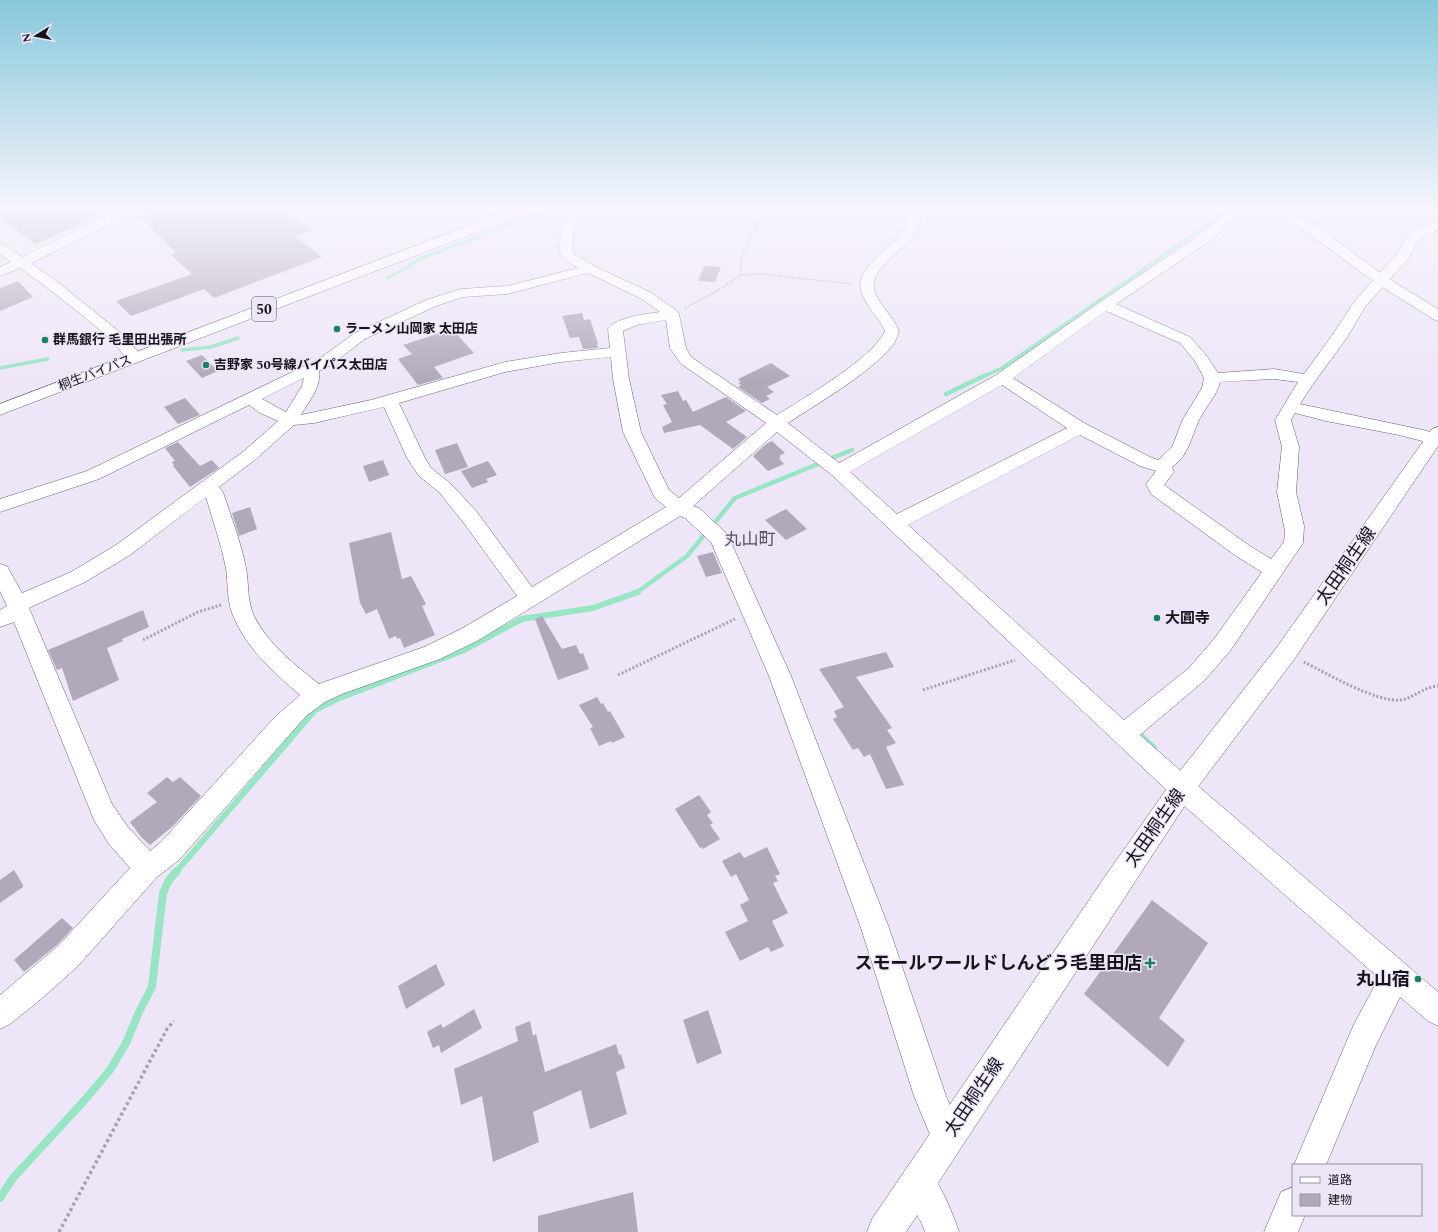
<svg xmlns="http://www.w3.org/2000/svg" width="1438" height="1232" font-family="Spectral,'Noto Sans JP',serif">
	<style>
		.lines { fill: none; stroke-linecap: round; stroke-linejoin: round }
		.stream-far3 { stroke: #96e6c4; stroke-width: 3.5 }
		.stream-far2 { stroke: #96e6c4; stroke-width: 4.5 }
		.stream-far1 { stroke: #96e6c4; stroke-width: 6 }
		.stream { stroke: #96e6c4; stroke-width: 8 }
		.building { fill: #b1a9ba }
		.minor-casing { stroke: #696171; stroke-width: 1 }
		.major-casing { stroke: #696171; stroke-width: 1 }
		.highway-casing { stroke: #696171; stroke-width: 1 }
		.path-far2 { stroke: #a6a0ae; stroke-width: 1.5; stroke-dasharray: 1.5 1.5; stroke-linecap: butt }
		.path-far1 { stroke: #a6a0ae; stroke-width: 3; stroke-dasharray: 2 2; stroke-linecap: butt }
		.path { stroke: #a6a0ae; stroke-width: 3.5; stroke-dasharray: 3 3; stroke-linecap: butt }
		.minor { fill: #fff; fill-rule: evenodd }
		.major { fill: #fff; fill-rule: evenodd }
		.highway { fill: #fff; fill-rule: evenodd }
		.poi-dot { fill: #138260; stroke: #eee6f8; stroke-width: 1.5 }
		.labels { text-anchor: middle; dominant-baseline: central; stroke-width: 3; stroke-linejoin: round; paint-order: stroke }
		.far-poi-label { font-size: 13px; font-weight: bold; fill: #161319; stroke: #eee6f8; text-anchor: start }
		.far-street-label { font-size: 13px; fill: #161319; stroke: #eee6f8 }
		.shield { fill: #eee6f8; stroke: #57525c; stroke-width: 1 }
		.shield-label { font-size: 14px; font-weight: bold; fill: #161319 }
		.poi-label { font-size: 15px; font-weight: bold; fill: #161319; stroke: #eee6f8; text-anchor: start }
		.quarter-label { font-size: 17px; fill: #585160; stroke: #eee6f8 }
		.near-street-label { font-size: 18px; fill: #161319; stroke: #eee6f8 }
		.near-poi-label { font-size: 18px; font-weight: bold; fill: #161319; stroke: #eee6f8; text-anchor: end }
	</style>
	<rect width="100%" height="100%" fill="#eee6f8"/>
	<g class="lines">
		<g class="stream-far3">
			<path d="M387 278 405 269 419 259 555 208"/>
			<path d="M182 350 211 347 238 338"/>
			<path d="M0 368 48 359"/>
			<path d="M984 376 1002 368 1232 208"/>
		</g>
		<g class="stream-far2">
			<path d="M946 394 986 375"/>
			<path d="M636 593 687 556 735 498 852 450"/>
		</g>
		<g class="stream-far1">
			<path d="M1140 735 1154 748"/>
			<path d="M176 872 315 710 337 699 462 651 522 619 593 608 638 592"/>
		</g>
		<path class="stream" d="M0 1198 13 1178 83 1102 110 1070 126 1043 139 1012 152 987 163 893 169 880 177 871"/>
	</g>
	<g class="building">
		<path d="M0 208H88L100 217 35 244 0 218Z"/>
		<path d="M166 208H282L312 231 295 237 322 257 214 298 204 289 131 316 116 301 192 274 171 255 176 253 139 216Z"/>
		<path d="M704 266 721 267 715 282 698 281Z"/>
		<path d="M18 281 33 297 0 311V288Z"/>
		<path d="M582 313 584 320 590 319 598 344H597L598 348 583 349 579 337 570 338 562 316Z"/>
		<path d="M452 329 474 353 434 367 443 378 418 385 398 359 412 354 403 345Z"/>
		<path d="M202 355 218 371 202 378 186 361Z"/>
		<path d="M771 363 790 376 767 387 774 392 766 396 770 399 762 403 738 387 741 385 738 383 741 382 738 379Z"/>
		<path d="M678 391 683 401 686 400 693 412 726 397 746 411 726 422 747 437 733 449 700 425 664 433 662 427 672 422 663 405 667 404 661 395Z"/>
		<path d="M185 398 200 415 178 424 164 407Z"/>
		<path d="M772 441 785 453 779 456 781 457 779 458 784 464 768 471 753 456 766 444Z"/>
		<path d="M178 442 200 466 212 460 219 468 190 487 173 466 174 465 172 462 175 461 165 448Z"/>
		<path d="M457 443 468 467 445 474 435 450Z"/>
		<path d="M383 460 389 475 369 482 363 466Z"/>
		<path d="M488 461 497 475 486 479 488 482 472 488 461 471Z"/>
		<path d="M250 507 257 529 239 536 232 513Z"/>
		<path d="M786 509 807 529 786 540 765 520Z"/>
		<path d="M391 532 402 579 411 576 426 604 422 606 435 635 404 648 400 638 397 639 396 636 389 639 377 609 366 614 360 603 349 543Z"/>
		<path d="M713 552 722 573 706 577 697 556Z"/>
		<path d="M143 610 149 627 122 639 123 641 107 648 119 680 73 701 62 668 57 670 48 650Z"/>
		<path d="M542 616 562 649 576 645 580 654 583 653 589 669 558 680 535 619Z"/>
		<path d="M886 652 894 667 856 677 892 728 887 730 896 743 886 747 904 785 886 789 870 754 864 757 858 748 853 750 833 719 837 717 834 711 844 707 819 669Z"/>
		<path d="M597 697 601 704 603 703 608 712 610 711 625 737 612 743 611 741 599 746 590 728 593 727 579 705Z"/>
		<path d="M167 777 173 782 180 777 201 796 173 826 150 845 141 837 130 822 157 802 147 793Z"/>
		<path d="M699 795 711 812 707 815 713 823 710 825 720 839 703 849 702 847 700 848 675 809Z"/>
		<path d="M767 847 780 874 775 876 778 881 773 883 788 913 772 921 784 946 771 952 768 947 740 961 725 932 748 921 740 905 749 900 736 874 731 877 722 861 740 852 744 858Z"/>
		<path d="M14 870 23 885V887L0 903V880Z"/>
		<path d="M1152 900 1208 943 1159 1018 1185 1040 1168 1067 1084 994Z"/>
		<path d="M62 918 73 928 57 945 24 972 14 960Z"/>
		<path d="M436 964 445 985 406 1009 398 986Z"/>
		<path d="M474 1009 482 1028 441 1053 439 1045 433 1048 427 1032 441 1024 443 1028Z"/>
		<path d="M708 1010 722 1053 697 1064 683 1020Z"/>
		<path d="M530 1021 533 1036 536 1034 545 1072 616 1044 619 1055 621 1054 625 1068 616 1072 627 1114 590 1129 581 1090 533 1112 539 1142 493 1162 482 1096 461 1105 454 1069 518 1041 515 1027Z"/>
		<path d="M633 1192 638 1232H538V1216Z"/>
	</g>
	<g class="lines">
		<defs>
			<g id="minor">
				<path d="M122 208H138L136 211 31 263 59 283 116 329 128 340 143 358 140 361C127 365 120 348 110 339 82 314 51 290 20 268L0 276V267L11 262 0 254V244L5 245 22 257Z"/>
				<path d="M573 208H585C577 222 571 236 573 253L594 266 652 293 677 311 679 314 686 348 691 357 777 415C805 397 871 360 885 331 879 317 865 306 861 291 854 268 894 247 904 230 907 225 908 220 909 215L901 208C909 208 916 207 921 214 920 222 919 227 915 234 904 250 870 269 874 289 877 303 894 317 899 331 897 336 896 341 893 345 868 375 821 401 788 423L839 463 996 375 1100 302 1197 237 1232 208H1246L1207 243 1116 304 1190 337 1206 355 1218 373 1274 369 1304 374 1333 334 1354 302 1397 254 1410 232 1438 221V230L1420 238 1408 259 1365 307 1348 336 1311 387 1300 404 1423 430 1438 434V443L1434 444 1399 435 1326 421 1295 413 1291 420 1299 447 1296 492 1304 526 1303 543 1230 651 1205 680 1140 735 1191 780 1438 992V1026L1428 1021 1400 997 1376 1045 1326 1165H1294L1354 1024 1379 978 1173 796 832 475 777 432 693 506 699 508 726 533 729 538 791 676 889 928 946 1096 963 1138 958 1149 947 1154 936 1149 914 1096 861 928 769 676 711 542 685 518 680 516 477 641 440 659 342 694 325 702 306 716 179 860 157 877 78 966 40 1000 10 1024 0 1029V995L58 946 130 868 109 844 94 820 14 622 0 627V610L7 606 0 591V564L7 566 22 593 71 572 116 545 244 451 278 421 260 413 249 405 99 479 0 512V499L87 471 319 359 355 333 426 300 461 289 507 286 578 268C573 265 565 261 562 257 553 246 566 218 573 208ZM588 273 642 299 660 312C646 314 616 317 608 329L610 348 561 353 505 362 371 400 301 415C309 401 321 388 319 371L331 365 365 339 436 306 463 297 507 294ZM1106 311 1180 343 1195 361 1204 378 1202 388 1183 419 1172 447 1158 460 1152 458 1086 424 1013 378ZM666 320 670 348 680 363 766 423 679 498 669 490 641 432 629 379 623 331 637 325ZM611 357 613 379 623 432 653 494 655 498 666 507 532 587 477 512 451 484 431 468 425 458 399 403 505 372 561 362ZM304 378 302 386 286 412 262 399ZM1274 379 1298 382 1275 420 1282 447 1277 492 1285 531 1284 542 1271 559 1250 546 1164 485 1174 472 1172 467C1191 454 1191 433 1202 415 1208 404 1217 395 1220 382ZM1002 385 1067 428 897 514 850 472ZM384 407 407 458 419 476 439 492 463 522 517 596 461 629 424 647 319 684C295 665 268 644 254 616 247 601 249 584 246 568 241 542 231 517 223 492L219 487 256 459 294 425 314 423ZM1080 435 1140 466 1156 471 1146 484 1151 494 1236 556 1262 572 1214 639 1189 668 1124 720 908 525ZM206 497C213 521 221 544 226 568 228 583 227 599 232 613 245 647 273 672 300 695L275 717 161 842 150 851 127 826 112 804 29 608 85 582 130 555Z"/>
				<path d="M917 1168C920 1170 926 1171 929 1173 941 1183 954 1217 959 1232H925C920 1215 907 1202 900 1185L905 1173Z"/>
				<path d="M1293 1187V1215H1305L1298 1232H1264L1281 1192Z"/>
			</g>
			<g id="major">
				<path d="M1270 208H1286L1318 227 1386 277 1438 309V321L1433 319 1376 283 1308 233Z"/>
				<path d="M1438 427V446L1293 661 1191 796 906 1232H867L872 1219 1104 878 1173 780 1277 647 1432 429Z"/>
			</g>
			<path id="highway" d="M515 208H533L532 211 0 415V404Z"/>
		</defs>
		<use href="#minor" class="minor-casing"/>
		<use href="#major" class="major-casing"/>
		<use href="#highway" class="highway-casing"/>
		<g class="path-far2">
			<path d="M741 275C738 254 751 237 761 220H774L781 208"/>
			<path d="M685 308 715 292 741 275 760 274 852 284"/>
		</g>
		<g class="path-far1">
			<path d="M143 640 198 612 221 605"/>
			<path d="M1304 662C1326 673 1377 703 1401 700 1414 698 1423 687 1438 686"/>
			<path d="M618 675 735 619"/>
			<path d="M923 690 1015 660"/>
		</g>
		<path class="path" d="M59 1232 167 1029 174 1021"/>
		<use href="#minor" class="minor"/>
		<use href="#major" class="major"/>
		<use href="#highway" class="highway"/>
	</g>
	<linearGradient id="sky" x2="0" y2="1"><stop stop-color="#87c8da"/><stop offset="0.55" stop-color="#f7f4fc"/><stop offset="1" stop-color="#f7f4fc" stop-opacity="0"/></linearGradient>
	<rect width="1438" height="381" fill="url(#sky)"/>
	<g class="poi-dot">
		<circle cx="337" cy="329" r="4"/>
		<circle cx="45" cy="340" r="4"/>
		<circle cx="206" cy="365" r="4"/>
		<circle cx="1157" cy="618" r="4"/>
		<path d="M1148 957h4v4h4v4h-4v4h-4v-4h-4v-4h4z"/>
		<circle cx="1418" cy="979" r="4"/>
	</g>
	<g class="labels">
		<g class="far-poi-label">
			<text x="345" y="329">ラーメン山岡家 太田店</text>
			<text x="53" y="340">群馬銀行 毛里田出張所</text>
			<text x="214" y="365">吉野家 50号線バイパス太田店</text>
		</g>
		<g class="far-street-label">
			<text transform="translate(95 373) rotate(-21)">桐生バイパス</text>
		</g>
		<rect class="shield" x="252" y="297" width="24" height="24" rx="3"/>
		<g class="shield-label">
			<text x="264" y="309">50</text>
		</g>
		<g class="poi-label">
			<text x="1165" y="618">大圓寺</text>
		</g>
		<g class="quarter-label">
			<text x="750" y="540">丸山町</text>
		</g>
		<g class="near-street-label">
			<text transform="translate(1346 566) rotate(-55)">太田桐生線</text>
			<text transform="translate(1155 828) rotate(-55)">太田桐生線</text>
			<text transform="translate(974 1097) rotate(-56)">太田桐生線</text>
		</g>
		<g class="near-poi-label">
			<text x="1142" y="963">スモールワールドしんどう毛里田店</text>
			<text x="1410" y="979">丸山宿</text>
		</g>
	</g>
	<rect x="1292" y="1164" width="130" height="52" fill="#eee6f8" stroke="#98929f"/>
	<rect x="1300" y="1177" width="20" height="6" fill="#ffffff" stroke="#98929f"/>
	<text x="1328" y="1184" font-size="12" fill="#161319">道路</text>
	<rect x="1300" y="1194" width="20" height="12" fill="#b1a9ba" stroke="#98929f"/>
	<text x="1328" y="1204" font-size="12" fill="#161319">建物</text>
	<g transform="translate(36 36) rotate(259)" stroke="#eee6f8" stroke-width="3" paint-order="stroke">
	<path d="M0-3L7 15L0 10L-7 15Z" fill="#161319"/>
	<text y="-6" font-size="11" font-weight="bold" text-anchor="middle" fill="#161319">N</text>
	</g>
</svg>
